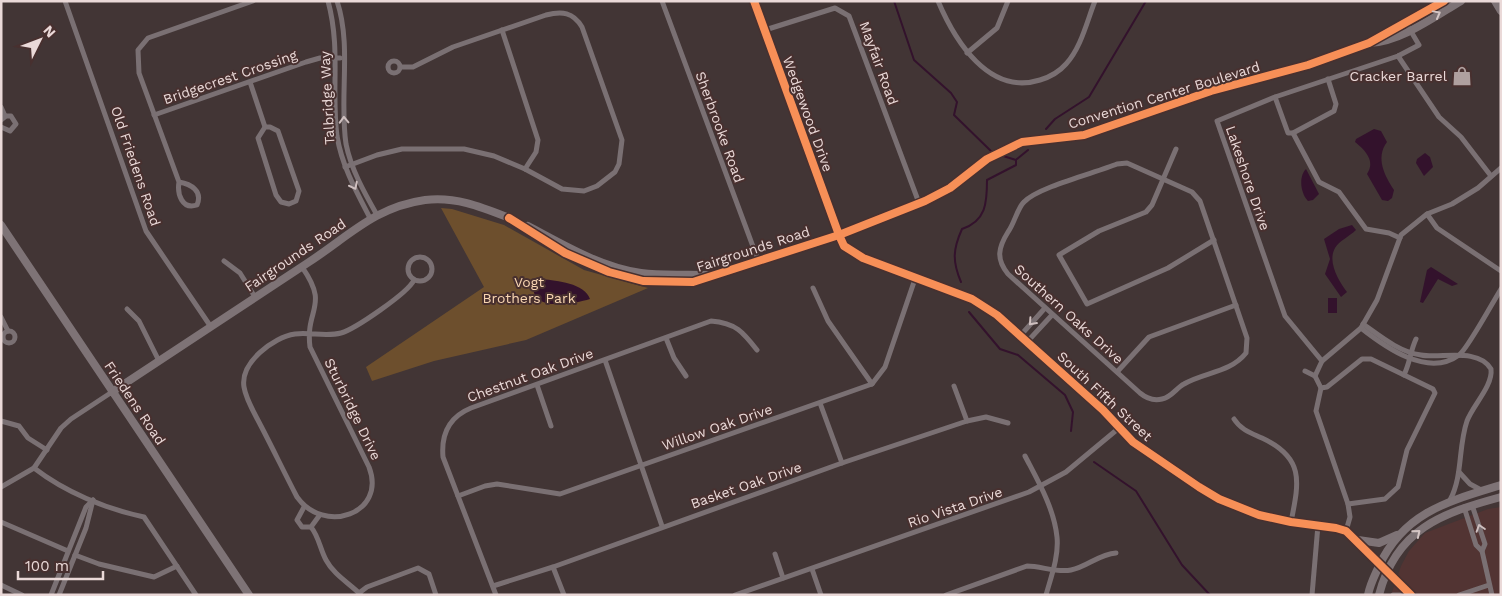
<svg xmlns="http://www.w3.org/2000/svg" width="1502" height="596" font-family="'Work Sans',sans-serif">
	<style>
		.built { fill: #523433 }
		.green { fill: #6d4f2d }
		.water { fill: #33122c }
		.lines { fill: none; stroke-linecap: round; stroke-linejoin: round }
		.stream { stroke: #33122c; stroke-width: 2 }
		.street { stroke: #7a7073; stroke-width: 5 }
		.secondary { stroke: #7e7376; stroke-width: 8 }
		.cycleway-casing { stroke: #48302f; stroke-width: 11 }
		.cycleway { stroke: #f78f57; stroke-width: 8 }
		.oneway { stroke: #d4c5c4 }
		.oneway2 { stroke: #cebfbf }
		.labels { text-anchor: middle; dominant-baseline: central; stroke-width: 4; stroke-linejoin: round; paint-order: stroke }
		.street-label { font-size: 14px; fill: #ead9d8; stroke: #48302f }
		.poi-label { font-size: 14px; fill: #ead9d8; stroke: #48302f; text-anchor: end }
		.park-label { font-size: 14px; fill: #f9d6b2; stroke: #48302f }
	</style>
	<rect width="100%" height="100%" fill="#423535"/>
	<path class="built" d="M1501 507V595H1391L1401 566 1409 551 1425 533 1488 509Z"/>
	<path class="green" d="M441 208 452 209 504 225 584 270 648 288 526 340 434 361 372 381 366 367 484 287Z"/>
	<g class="water">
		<path d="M1374 129 1381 131 1387 142C1375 158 1385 176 1394 190L1392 198 1388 201 1382 200 1367 174C1376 161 1365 150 1355 142L1356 139Z"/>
		<path d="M1425 153 1430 157 1433 167 1424 176 1416 163 1417 159Z"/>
		<path d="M1306 169 1319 194 1313 200 1308 201C1301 194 1298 177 1306 169Z"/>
		<path d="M1352 225 1356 230C1350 236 1339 241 1335 248 1327 262 1339 281 1347 292L1341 297 1325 274 1330 259 1324 239 1339 229Z"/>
		<path d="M1431 267 1458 284 1452 286 1438 279 1423 303 1420 302 1427 270Z"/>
		<path d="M543 279C556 281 585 283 590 299 573 304 535 312 533 288Z"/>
		<rect x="1328" y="298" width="9" height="15"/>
	</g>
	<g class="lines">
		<g class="stream">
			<path d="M894 1 914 60 951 93 957 102 954 115 993 153"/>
			<path d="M1046 129 1055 119 1089 97 1146 1"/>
			<path d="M1017 159 1028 150"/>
			<path d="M961 282C952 261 953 249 962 229 986 221 987 203 987 180L1016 165V160L1000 155"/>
			<path d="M969 312 1000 349 1018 355 1065 395 1073 412 1071 431"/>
			<path d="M1094 462 1136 491 1182 565 1210 595"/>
		</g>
		<g class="street">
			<path d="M65 1 146 231 211 327"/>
			<path d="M328 1C341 49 331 90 337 136 342 166 356 191 370 218"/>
			<path d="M337 1C352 46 339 97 346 144 351 169 364 192 377 215"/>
			<path d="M662 1 758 260"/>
			<path d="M754 1 839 235"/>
			<path d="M938 1C955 41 989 96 1040 80 1050 77 1059 72 1066 64 1081 48 1087 21 1095 1"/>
			<path d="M502 30 538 140 536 152 525 169"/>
			<path d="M765 30 835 8 849 16 919 203"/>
			<path d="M967 53 997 28 1008 1"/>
			<path d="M1398 56 1439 117 1461 137 1491 176"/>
			<circle cx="394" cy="67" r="6"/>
			<path d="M250 82 265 127"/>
			<path d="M1275 97 1288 133H1293L1334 111 1336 104 1328 79"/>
			<path d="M1 107 5 116"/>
			<path d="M154 115 306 62 320 58H340"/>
			<path d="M1 120 6 116H11L16 124 10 131 1 127"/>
			<path d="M265 127H270L278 131 299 191 296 201 289 204 281 202 276 195 258 138Z"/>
			<path d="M1293 133 1319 182 1339 192 1366 229 1389 233 1400 238"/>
			<path d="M1176 149 1152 205 1146 212 1099 231 1059 255 1087 304 1168 268 1214 240"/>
			<path d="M1127 163 1192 192 1200 201 1247 338 1246 353C1230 373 1204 372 1184 384 1176 388 1172 397 1162 399 1154 401 1146 398 1140 393L1008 274C996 259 998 248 1008 232 1014 224 1018 207 1024 202 1038 187 1095 173 1117 164Z"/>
			<path d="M345 167 377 155 402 149H464L494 156 525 169 562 189 584 191 597 186 615 172 619 164 622 140 582 27C573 12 562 11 546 15L453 47 413 67H401"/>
			<path d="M179 182C191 184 203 191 197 205 182 210 177 194 179 182L139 73 138 50 148 38 253 1"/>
			<path d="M1427 214 1437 228 1501 271"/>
			<circle cx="420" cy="269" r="12"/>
			<path d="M224 261 240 273 255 297"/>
			<path d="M302 267C330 307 305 308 310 347L369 467C387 514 324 535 297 497 285 474 273 449 261 426 255 414 246 400 244 387 240 363 273 337 295 334 310 332 326 337 341 333 355 329 408 293 414 280"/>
			<path d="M813 288 828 321 872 384"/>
			<path d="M127 309 139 321 159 361"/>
			<path d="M1 317 8 331"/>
			<path d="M1363 324C1380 336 1399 352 1421 355 1440 359 1478 347 1491 369 1493 386 1473 405 1467 421 1458 447 1463 476 1450 500"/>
			<path d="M1361 328C1385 347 1428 378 1459 355 1467 350 1494 300 1501 289"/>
			<circle cx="9" cy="337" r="6"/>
			<path d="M1020 336 1045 308"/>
			<path d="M666 338 674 358 686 376"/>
			<path d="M1027 342 1052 315"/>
			<path d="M605 360 662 526"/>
			<path d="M1322 361 1285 316 1217 121 1275 97 1398 56 1419 45 1406 23"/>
			<path d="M1305 371 1315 376"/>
			<path d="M1117 372 1149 337 1236 305"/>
			<path d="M1404 375C1410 363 1410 352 1416 339"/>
			<path d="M1315 376 1322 361 1361 328 1377 300 1401 235 1427 214 1452 204 1478 188 1501 168"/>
			<path d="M1315 376 1321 388 1316 411 1348 504 1350 517 1346 531"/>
			<path d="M537 385 551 426"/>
			<path d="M954 386 967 421"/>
			<path d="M1321 388 1327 387 1362 359H1371L1433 389 1435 393 1407 450 1398 487 1385 499 1348 504"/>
			<path d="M820 403 842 463"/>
			<path d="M1234 419C1241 430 1251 433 1262 438 1305 458 1299 482 1291 522"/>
			<path d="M1 421 19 426 28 438 47 450"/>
			<path d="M1025 456C1038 481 1054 508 1057 537 1059 556 1051 577 1046 595"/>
			<path d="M34 468C65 492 106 509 144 517L196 595"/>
			<path d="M1459 472 1470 484 1483 491"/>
			<path d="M1 487 34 468 61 428 71 419 112 392"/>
			<path d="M458 496 485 486 497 484 560 494 872 384 885 367 915 279"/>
			<path d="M1472 505 1485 544 1482 551"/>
			<path d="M304 507 297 520 302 527H311L319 516"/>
			<path d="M1464 507 1476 545 1482 551 1492 595"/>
			<path d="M1 522 68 551"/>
			<path d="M311 527C319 537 320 549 326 560 334 575 349 583 360 594"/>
			<path d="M775 554 783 578"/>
			<path d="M75 555 99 564 154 577 177 566"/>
			<path d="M553 567 564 595"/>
			<path d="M812 569 821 595"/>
			<path d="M1387 572 1411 595"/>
			<path d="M1 585 22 595"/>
			<path d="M493 586 553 567 842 463 967 421 986 417 1008 423"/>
			<path d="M359 593 367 587 418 568 429 574 436 595"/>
			<path d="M51 595 86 507 93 500"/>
			<path d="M59 595 86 528 93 500"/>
			<path d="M496 595 443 457C441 434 449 417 471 408L711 321C736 323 743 332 757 350"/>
			<path d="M735 595 1029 492 1066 472 1119 428"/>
			<path d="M946 595 1027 566C1041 566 1057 573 1071 570 1087 567 1099 554 1116 553"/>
			<path d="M1312 595 1318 525"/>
			<path d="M1393 595H1406"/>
			<path d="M1459 595 1489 585"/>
		</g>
		<g class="secondary">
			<path d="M1495 1 1501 11"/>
			<path d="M1369 43C1400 42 1434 17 1461 1"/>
			<path d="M509 218 565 253 609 272 643 281 693 282 839 235 925 201 950 188 987 159 1022 142 1084 135 1211 91 1308 65 1369 43 1444 1"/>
			<path d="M1 225 249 595"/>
			<path d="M528 226C564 245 600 267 641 273 662 276 684 274 706 275"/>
			<path d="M839 235 844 246 863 258 972 299 997 315 1103 410 1133 442 1199 487 1219 499 1259 515 1291 522 1336 528 1346 531 1387 572"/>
			<path d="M112 392C178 349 243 305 309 262 349 236 375 207 425 200 457 196 484 208 512 219"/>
			<path d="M1358 540 1379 543 1397 535"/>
			<path d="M1368 595C1370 584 1375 575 1379 566 1404 512 1449 501 1501 485"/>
			<path d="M1379 595C1396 529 1442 513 1501 497"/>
		</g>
		<defs>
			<g id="cycleway">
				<path d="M754 1 839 235 844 246 863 258 972 299 997 315 1103 410 1133 442 1199 487 1219 499 1259 515 1291 522 1336 528 1346 531 1411 595"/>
				<path d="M509 218 565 253 609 272 643 281 693 282 839 235 925 201 950 188 987 159 1022 142 1084 135 1211 91 1308 65 1369 43 1444 1"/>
			</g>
		</defs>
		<use href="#cycleway" class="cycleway-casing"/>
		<use href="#cycleway" class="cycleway"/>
	</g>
	<defs><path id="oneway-chevron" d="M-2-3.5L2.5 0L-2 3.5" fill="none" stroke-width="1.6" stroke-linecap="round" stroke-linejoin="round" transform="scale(1.25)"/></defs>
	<g class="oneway">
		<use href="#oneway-chevron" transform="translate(1437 14) rotate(-29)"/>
		<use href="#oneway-chevron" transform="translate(1417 533) rotate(-40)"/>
	</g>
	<g class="oneway2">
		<use href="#oneway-chevron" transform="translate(344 120) rotate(-92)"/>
		<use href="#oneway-chevron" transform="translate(354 186) rotate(63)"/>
		<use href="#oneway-chevron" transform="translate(1032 322) rotate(132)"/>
		<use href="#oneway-chevron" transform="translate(1480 528) rotate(-108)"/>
	</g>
	<defs>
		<symbol id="shop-bare" viewBox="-9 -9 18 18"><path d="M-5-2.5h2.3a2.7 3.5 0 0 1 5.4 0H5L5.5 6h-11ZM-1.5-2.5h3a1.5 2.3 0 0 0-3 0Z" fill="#afa09f" stroke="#48302f" stroke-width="2.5" paint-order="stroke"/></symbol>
	</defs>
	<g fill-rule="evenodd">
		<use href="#shop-bare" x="1448" y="62" width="28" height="28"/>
	</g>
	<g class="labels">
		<g class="street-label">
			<text transform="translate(879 63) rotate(70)">Mayfair Road</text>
			<text transform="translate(230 77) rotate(-19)">Bridgecrest Crossing</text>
			<text transform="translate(1164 95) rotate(-17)">Convention Center Boulevard</text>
			<text transform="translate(327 98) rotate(-93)">Talbridge Way</text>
			<text transform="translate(808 114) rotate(70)">Wedgewood Drive</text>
			<text transform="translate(720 127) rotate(70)">Sherbrooke Road</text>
			<text transform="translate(136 166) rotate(71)">Old Friedens Road</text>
			<text transform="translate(1248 178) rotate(71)">Lakeshore Drive</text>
			<text transform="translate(753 249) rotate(-18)">Fairgrounds Road</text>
			<text transform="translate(295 255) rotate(-34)">Fairgrounds Road</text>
			<text transform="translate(1069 314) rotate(42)">Southern Oaks Drive</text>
			<text transform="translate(530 375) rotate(-20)">Chestnut Oak Drive</text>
			<text transform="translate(1105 396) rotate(43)">South Fifth Street</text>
			<text transform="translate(135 403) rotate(56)">Friedens Road</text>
			<text transform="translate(353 409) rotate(64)">Sturbridge Drive</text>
			<text transform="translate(717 427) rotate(-19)">Willow Oak Drive</text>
			<text transform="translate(746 485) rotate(-19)">Basket Oak Drive</text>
			<text transform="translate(955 507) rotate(-19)">Rio Vista Drive</text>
		</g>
		<g class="poi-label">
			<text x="1447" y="76">Cracker Barrel</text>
		</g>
		<g class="park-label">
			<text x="529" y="282">Vogt<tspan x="529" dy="16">Brothers Park</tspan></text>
		</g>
	</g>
	<rect width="1502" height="596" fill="none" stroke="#ead9d8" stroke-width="5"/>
	<g transform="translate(40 40) rotate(48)" stroke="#48302f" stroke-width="4" paint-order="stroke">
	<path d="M0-4L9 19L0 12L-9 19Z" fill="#ead9d8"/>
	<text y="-8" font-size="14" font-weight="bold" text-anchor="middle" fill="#ead9d8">N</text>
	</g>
	<path d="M18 571v8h85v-8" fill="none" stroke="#ead9d8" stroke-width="2.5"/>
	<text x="25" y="571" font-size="15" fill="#ead9d8" stroke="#48302f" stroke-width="4" paint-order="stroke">100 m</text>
</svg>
